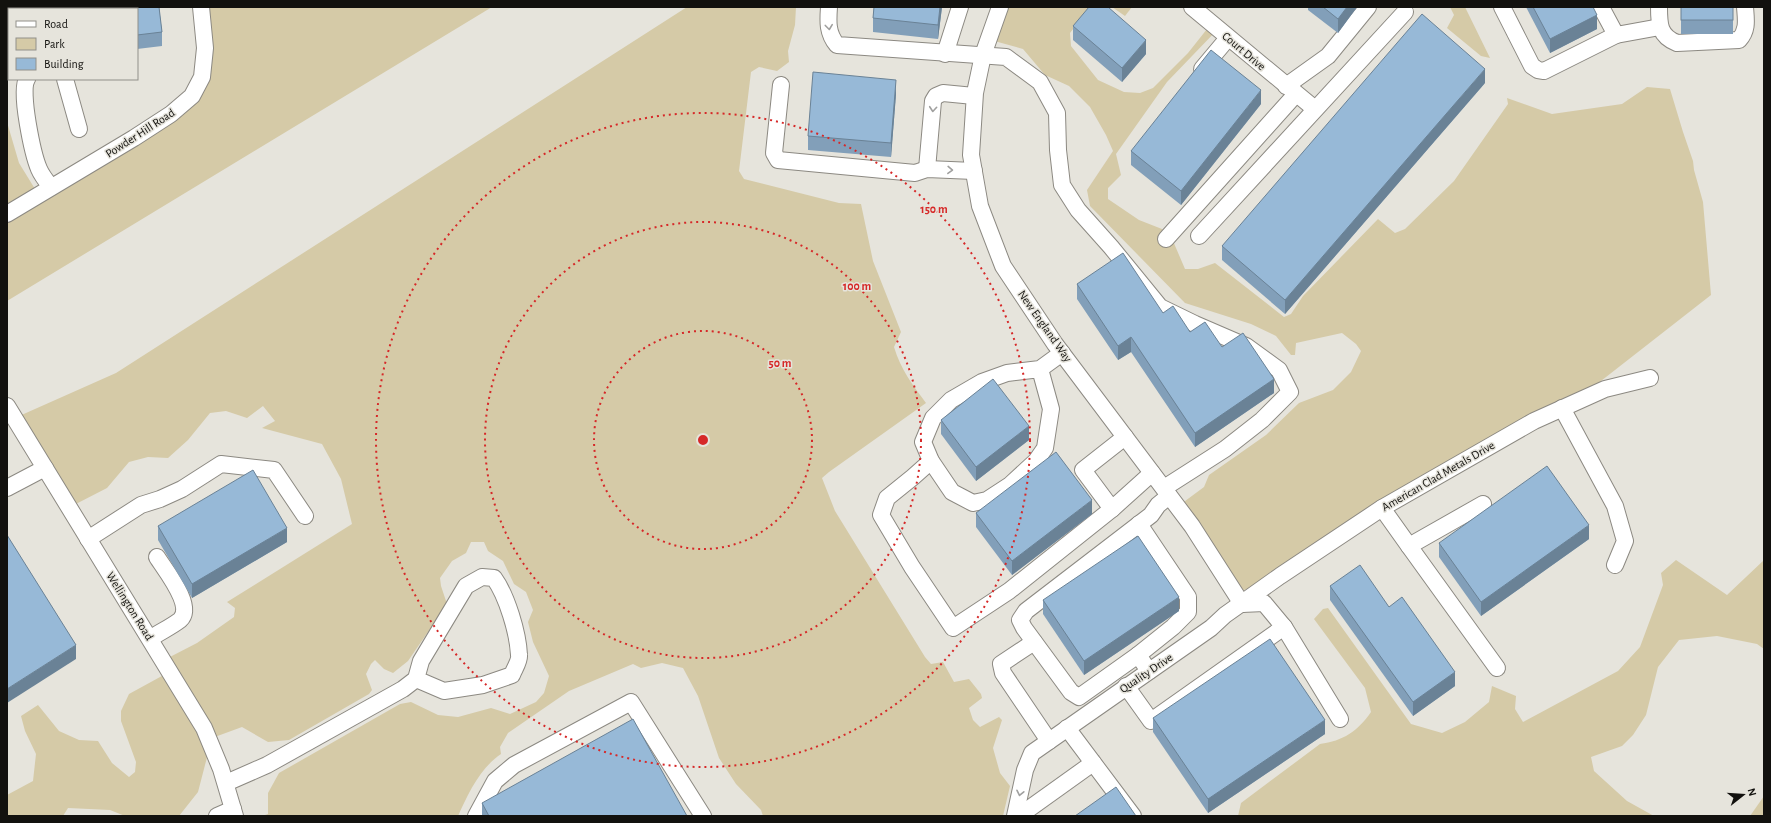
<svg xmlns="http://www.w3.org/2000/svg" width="1771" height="823" font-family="'Alegreya Sans',sans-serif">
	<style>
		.green { fill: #d5caa7 }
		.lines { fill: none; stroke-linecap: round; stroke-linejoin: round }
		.minor-casing { stroke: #8c8982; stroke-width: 18 }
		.minor { stroke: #fff; stroke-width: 16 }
		.wall { fill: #829fb9 }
		.shaded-wall { fill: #6a8296 }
		.building { fill: #97b9d7; stroke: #6a8296 }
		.oneway { stroke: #a0a09f }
		.ring { fill: none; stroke: #d62828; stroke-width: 2; stroke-dasharray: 2 4 }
		.labels { text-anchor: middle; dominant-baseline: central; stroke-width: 3; stroke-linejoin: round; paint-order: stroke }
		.street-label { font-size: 12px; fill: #12110e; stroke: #e6e4dc }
		.centre { fill: #d62828; stroke: #e6e4dc; stroke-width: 2 }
		.ring-label { font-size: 12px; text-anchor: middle; font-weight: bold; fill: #d62828; stroke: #e6e4dc; stroke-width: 3; stroke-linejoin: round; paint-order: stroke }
	</style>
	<rect width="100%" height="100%" fill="#e6e4dc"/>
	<g class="green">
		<path d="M203 7H492L7 301V122L19 163 35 189 192 96Z"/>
		<path d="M687 7H796L795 25 788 51 789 62 777 71 759 67 751 72 739 171 744 179 839 203 861 204 873 261 901 332 894 347C901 370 912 384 926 403L829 472 822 478 835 511 925 657 931 664 943 662 954 682 969 679 981 694 982 698 969 708 973 720 980 727 999 717 1002 720 993 748 1000 773 1010 786 1003 816H763L761 810 736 784 719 758 698 696 683 668 662 663 641 668 633 664 569 691 508 733 500 747 501 754C480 768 468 794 458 816H262L268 814V793L279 773 400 704 411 702 438 715 458 717 491 708 510 714 536 702 544 693 549 676 533 642 528 622 533 610 526 592 514 584 503 561 488 551 484 542H471L466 553 452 561 440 578 441 586 447 604 408 661 393 673 384 669 375 660 371 664 366 674 372 690 369 694 289 740 268 742 242 727 212 738 198 792 179 816H125L110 810 68 808 63 816H7V795L33 781 36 754 25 731 21 716 38 705 59 731 79 740 98 741 112 763 129 777 135 772 136 762 121 721V711L129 694 171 671 166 659 197 643 234 617 235 608 227 602 352 524 341 479 322 444 262 428 275 421 263 406 247 418 226 411 210 413 188 440 168 458 148 457 129 462 107 488 72 506 17 417 116 373Z"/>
		<path d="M996 7H1090L1070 33 1071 46 1098 80 1124 92 1140 93 1153 88 1188 53 1211 24 1218 29 1167 82 1116 154 1121 175 1108 188V199L1139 220 1162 229 1173 241 1185 269H1198L1215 263 1284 317 1291 314 1303 296 1378 219 1395 233 1405 229 1454 181 1508 104 1507 98 1552 114 1622 104 1647 87 1670 89 1683 132 1693 161 1694 170 1703 202 1711 295 1583 395 1248 589 1235 592 1177 507 1204 487 1209 475 1266 435 1299 403 1333 390 1351 372 1361 351 1356 344 1342 333 1296 343 1295 355H1291L1276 336 1251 324 1185 303 1090 206 1087 190 1113 151 1106 135 1090 107 1069 86 1045 75 1023 49 987 39Z"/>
		<path d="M1112 7H1132L1125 16Z"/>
		<path d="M1450 7H1465L1490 58 1481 56 1447 28 1454 15Z"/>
		<path d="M1676 560 1727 595 1764 560V649L1757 644 1717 636 1679 640 1658 667 1646 715 1633 735 1622 746 1591 757 1594 771 1627 801 1654 816H1238L1241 803 1320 744C1343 741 1358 731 1371 712L1365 688 1314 619 1323 609 1328 608 1411 724 1442 733 1465 722 1489 702 1492 686 1516 696 1515 709 1523 722 1618 671 1640 647 1663 585 1661 573Z"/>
		<path d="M1764 796V816H1750Z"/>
	</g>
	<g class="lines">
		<defs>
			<g id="minor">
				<path d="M829 7C828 21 827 33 837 45L1006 57 1040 82 1057 113 1058 150 1062 185 1078 210 1111 247 1160 307 1195 324 1246 346 1279 370 1290 392 1262 420 1225 449 1164 488"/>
				<path d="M1000 7 983 55 975 93 971 155 980 206 1003 266 1055 344 1192 526 1242 604"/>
				<path d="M1192 7 1315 109"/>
				<path d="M1502 7 1532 66 1538 70 1544 71 1616 35 1601 7"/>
				<path d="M1659 7C1659 24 1659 36 1677 43L1739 40C1748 30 1746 20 1745 7"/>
				<path d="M1616 35 1660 27"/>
				<path d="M945 54 960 7"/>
				<path d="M1202 69 1228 38"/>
				<path d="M27 79C19 91 33 155 39 169 42 176 47 182 51 187"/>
				<path d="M65 79 79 129"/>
				<path d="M781 85 774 153 778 160 915 173 927 169 974 171"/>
				<path d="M1286 86 1328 56 1368 7"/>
				<path d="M927 169 933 101 936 96 943 93 974 96"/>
				<path d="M7 214 134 138 171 114 192 96 202 77 205 48 201 7"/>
				<path d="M1199 236 1405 12"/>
				<path d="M1166 239 1296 94"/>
				<path d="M1040 369 1051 409 1045 448 1036 461 1010 485 987 500 973 503 952 492 931 461 923 442 933 418 951 400 982 382 1007 373 1040 369 1062 353"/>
				<path d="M7 406 204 728 221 769 235 816"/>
				<path d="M1562 408 1615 506 1625 541 1615 565"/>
				<path d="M1125 437 1083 470 1112 509 1152 473"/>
				<path d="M931 461 913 477 887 498 881 515 912 567 953 628 1009 591 1112 509"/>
				<path d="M7 488 45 468"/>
				<path d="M1382 508 1409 546 1483 504"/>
				<path d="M88 539 141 505 160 499 182 489 221 464 274 470 305 516"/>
				<path d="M1409 546 1497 668"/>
				<path d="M1242 604 1264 603 1284 627 1340 719"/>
				<path d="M151 638C160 632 171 627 180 620 195 606 165 570 157 557"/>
				<path d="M1034 642 1001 664 1003 673 1049 741"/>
				<path d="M1138 655 1173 627 1188 612V597L1139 524"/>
				<path d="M1149 671 1138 655 1079 697 1071 692 1024 628 1020 620 1026 611 1151 515 1158 505 1169 496"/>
				<path d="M1126 686 1151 721 1284 627"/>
				<path d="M1067 728 1133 816"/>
				<path d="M226 783 267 765 403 689 416 679 421 661 466 586 482 577 494 578C507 596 518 633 519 655 520 661 514 669 512 675L483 685 444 691 416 679"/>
				<path d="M217 816 233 809"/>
				<path d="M476 816 495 781 514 765 631 702 703 816"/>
				<path d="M1015 816 1025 770 1032 753 1211 628 1225 615 1280 576 1382 508 1534 421 1605 389 1650 378"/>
				<path d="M1019 816 1093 763"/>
			</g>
		</defs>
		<use href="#minor" class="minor-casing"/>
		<use href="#minor" class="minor"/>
	</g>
	<g class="wall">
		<path d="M7 7H159L162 32V46L137 49V9H9V63H7Z"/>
		<path d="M874 7H942L938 39 873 32V18Z"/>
		<path d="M1308 7H1357L1338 33 1308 10Z"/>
		<path d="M1526 7H1593L1597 29 1550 53Z"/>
		<rect x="1681" y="7" width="52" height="27"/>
		<path d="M1073 26 1146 54 1122 82 1073 40Z"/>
		<path d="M1485 83 1285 314 1222 260V246Z"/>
		<path d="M896 94 891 157 808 150V136Z"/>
		<path d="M1261 104 1181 205 1131 165V151Z"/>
		<path d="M1077 284 1163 313 1190 332 1222 347 1274 393 1195 447 1131 352 1118 360 1077 299Z"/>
		<path d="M941 420 1029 440 976 481 941 434Z"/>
		<path d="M976 513 1092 514 1012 575 976 527Z"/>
		<path d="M158 526 287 542 192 598 158 540Z"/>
		<path d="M1589 539 1481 616 1439 557V543Z"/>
		<path d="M1330 586 1389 607 1455 686 1413 716 1330 600Z"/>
		<path d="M1043 600 1179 611 1084 675 1043 614Z"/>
		<path d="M1153 718 1325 734 1208 813 1153 732Z"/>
		<path d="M482 803 687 816H482Z"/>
	</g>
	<g class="shaded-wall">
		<path d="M940 7H942L938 39V25Z"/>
		<path d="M1347 7H1357L1338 33V19Z"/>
		<path d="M1597 15V29L1550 53V39Z"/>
		<path d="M1146 40V54L1122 82V68Z"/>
		<path d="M1485 69V83L1285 314V300Z"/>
		<path d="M896 80V94L891 157V143Z"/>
		<path d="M1261 90V104L1181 205V191Z"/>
		<path d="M1131 337V352L1118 360V346Z"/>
		<path d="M1274 379V393L1195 447V433Z"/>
		<path d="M1029 426V440L976 481V467Z"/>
		<path d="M1092 500V514L1012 575V561Z"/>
		<path d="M1589 525V539L1481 616V602Z"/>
		<path d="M287 528V542L192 598V584Z"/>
		<path d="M1179 597V611L1084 675V661Z"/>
		<path d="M76 645V659L7 703V689Z"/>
		<path d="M1455 672V686L1413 716V702Z"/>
		<path d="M1325 720V734L1208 813V799Z"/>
	</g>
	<g class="building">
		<path d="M7 7H159L162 32 137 35V9H9V49H7Z"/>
		<path d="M874 7H940L938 25 873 18Z"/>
		<path d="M1089 7H1108L1146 40 1122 68 1073 26Z"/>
		<path d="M1323 7H1347L1338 19Z"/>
		<path d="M1533 7H1593L1597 15 1550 39Z"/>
		<rect x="1681" y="7" width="52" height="13"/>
		<path d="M1422 14 1485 69 1285 300 1222 246Z"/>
		<path d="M1211 50 1261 90 1181 191 1131 151Z"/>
		<path d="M813 72 896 80 891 143 808 136Z"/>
		<path d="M1123 253 1163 313 1173 306 1190 332 1205 322 1222 347 1243 333 1274 379 1195 433 1131 337 1118 346 1077 284Z"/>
		<path d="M993 379 1029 426 976 467 941 420Z"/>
		<path d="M1056 452 1092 500 1012 561 976 513Z"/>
		<path d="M1547 466 1589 525 1481 602 1439 543Z"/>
		<path d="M253 470 287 528 192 584 158 526Z"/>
		<path d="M7 535 76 645 7 689Z"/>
		<path d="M1138 536 1179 597 1084 661 1043 600Z"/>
		<path d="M1360 565 1389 607 1402 597 1455 672 1413 702 1330 586Z"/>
		<path d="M1270 639 1325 720 1208 799 1153 718Z"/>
		<path d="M633 719 687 816H489L482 803Z"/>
		<path d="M1116 787 1136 816H1075Z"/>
	</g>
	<defs><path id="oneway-chevron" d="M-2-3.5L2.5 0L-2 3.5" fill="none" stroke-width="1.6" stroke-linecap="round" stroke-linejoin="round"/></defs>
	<g class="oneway">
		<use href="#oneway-chevron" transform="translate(829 27) rotate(83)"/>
		<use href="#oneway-chevron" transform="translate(933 109) rotate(95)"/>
		<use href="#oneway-chevron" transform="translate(950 170) rotate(2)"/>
		<use href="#oneway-chevron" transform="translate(1020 793) rotate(102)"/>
	</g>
	<g class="ring">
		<circle cx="703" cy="440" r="109"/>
		<circle cx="703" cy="440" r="218"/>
		<circle cx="703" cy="440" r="327"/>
	</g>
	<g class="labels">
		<g class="street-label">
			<text transform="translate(1244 51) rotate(40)">Court Drive</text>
			<text transform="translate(140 133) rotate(-33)">Powder Hill Road</text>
			<text transform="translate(1045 326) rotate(55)">New England Way</text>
			<text transform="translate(1438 476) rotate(-30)">American Clad Metals Drive</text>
			<text transform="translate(130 606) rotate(58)">Wellington Road</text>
			<text transform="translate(1146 673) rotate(-34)">Quality Drive</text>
		</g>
	</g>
	<circle cx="703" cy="440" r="6" class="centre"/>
	<g class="ring-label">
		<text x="934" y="213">150 m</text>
		<text x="857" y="290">100 m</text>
		<text x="780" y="367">50 m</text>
	</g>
	<rect width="1771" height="823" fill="none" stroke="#12110e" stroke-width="16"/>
	<rect x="8" y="8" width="130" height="72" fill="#e6e4dc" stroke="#91908a"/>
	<rect x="16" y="21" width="20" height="6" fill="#ffffff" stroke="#91908a"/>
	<text x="44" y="28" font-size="12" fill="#12110e">Road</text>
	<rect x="16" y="38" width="20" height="12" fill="#d5caa7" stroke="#91908a"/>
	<text x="44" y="48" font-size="12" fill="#12110e">Park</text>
	<rect x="16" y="58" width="20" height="12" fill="#97b9d7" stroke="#91908a"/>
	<text x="44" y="68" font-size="12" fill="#12110e">Building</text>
	<g transform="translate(1743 795) rotate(73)" stroke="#e6e4dc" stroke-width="3" paint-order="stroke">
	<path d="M0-3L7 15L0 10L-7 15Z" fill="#12110e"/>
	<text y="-6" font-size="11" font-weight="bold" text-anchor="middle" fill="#12110e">N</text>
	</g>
</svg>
